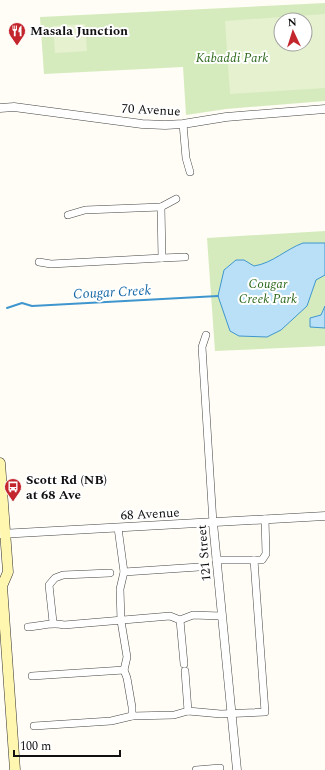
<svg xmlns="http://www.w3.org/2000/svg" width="325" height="770" font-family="Spectral,serif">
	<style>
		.green { fill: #d5ebbd; fill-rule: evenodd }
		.pitch { fill: #e6f2cf; fill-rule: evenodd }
		.water { fill: #b9e0f7; stroke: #3f96cf }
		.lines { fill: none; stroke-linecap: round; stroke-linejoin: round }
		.stream { stroke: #3f96cf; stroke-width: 2 }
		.minor-casing { stroke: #444; stroke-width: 8 }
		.tertiary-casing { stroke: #444; stroke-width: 9 }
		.secondary-casing { stroke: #333; stroke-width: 11 }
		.minor { stroke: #fff; stroke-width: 7 }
		.tertiary { stroke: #fff; stroke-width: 8 }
		.secondary { stroke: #fff6b0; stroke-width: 10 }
		.labels { text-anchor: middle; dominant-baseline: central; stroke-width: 4; stroke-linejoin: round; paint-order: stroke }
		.poi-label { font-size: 13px; font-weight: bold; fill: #111; stroke: #fff; text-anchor: start }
		.park-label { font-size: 13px; font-style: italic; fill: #2f6b1f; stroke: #fff }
		.street-label { font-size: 13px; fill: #111; stroke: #fff }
		.water-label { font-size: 14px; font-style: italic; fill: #1768a6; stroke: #fff }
	</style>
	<rect width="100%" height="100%" fill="#fffdf5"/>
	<g class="green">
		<path d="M325 3V101L226 109 186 115 183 67 44 74 40 17ZM281 20H305V44H281Z"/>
		<path d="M325 231V346L215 351 207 238Z"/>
	</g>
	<g class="pitch">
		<path d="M325 14V88L230 94 225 21ZM281 20H305V44H281Z"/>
		<path d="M85 24 87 51 55 53 53 26Z"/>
	</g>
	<g class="water">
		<path d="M303 243H325V275L316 280 307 306 281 330 267 337 239 336 230 331 218 296 224 270 236 260H244L254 266C273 263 286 249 303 243Z"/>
		<path d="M325 306V328L310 327V318L321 315Z"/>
	</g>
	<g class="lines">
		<path class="stream" d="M7 308 22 303 32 306 218 296"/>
		<defs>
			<g id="minor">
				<path d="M183 124 186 158 190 172"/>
				<path d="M68 215 85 210 161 207"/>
				<path d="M162 258 185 257"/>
				<path d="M39 262 51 264 162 258 161 207 176 199"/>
				<path d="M206 335 202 347 213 523"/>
				<path d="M118 528 124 572 120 589 121 621 127 657 124 670 127 678 132 707V716"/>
				<path d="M216 560H262L266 554 265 519"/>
				<path d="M124 572 199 567"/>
				<path d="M180 620 184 664"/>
				<path d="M53 622 49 585 55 578 63 575 110 573"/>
				<path d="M28 627C41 626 52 622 64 625L170 616 180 620 193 615 221 616"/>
				<path d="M185 671 188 711"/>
				<path d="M32 676 124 670"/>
				<path d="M34 726 111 721 132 716 174 715 188 711 221 714 265 712 254 560"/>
				<path d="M196 770 220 768"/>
			</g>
			<g id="tertiary">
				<path d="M0 108 14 107 142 124 165 125 183 124 226 117 325 109"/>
				<path d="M213 523 237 770"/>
				<path d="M0 534 325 516"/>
			</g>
			<path id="secondary" d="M0 463 8 572 2 586 15 770"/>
		</defs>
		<use href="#minor" class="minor-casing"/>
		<use href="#tertiary" class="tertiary-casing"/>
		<use href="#secondary" class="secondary-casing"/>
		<use href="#minor" class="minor"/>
		<use href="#tertiary" class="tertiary"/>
		<use href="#secondary" class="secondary"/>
	</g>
	<defs>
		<symbol id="restaurant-pin" viewBox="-11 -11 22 30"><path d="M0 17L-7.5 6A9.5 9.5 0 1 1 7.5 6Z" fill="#c4262e" stroke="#fff"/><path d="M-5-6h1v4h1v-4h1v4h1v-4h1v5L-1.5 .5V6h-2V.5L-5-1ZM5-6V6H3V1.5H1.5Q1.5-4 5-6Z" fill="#fff"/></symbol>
		<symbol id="bus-pin" viewBox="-11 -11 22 30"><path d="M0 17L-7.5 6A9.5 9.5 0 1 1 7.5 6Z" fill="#c4262e" stroke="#fff"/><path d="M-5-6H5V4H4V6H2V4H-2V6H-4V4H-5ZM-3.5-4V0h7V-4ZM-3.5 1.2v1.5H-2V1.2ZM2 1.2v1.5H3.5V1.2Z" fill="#fff"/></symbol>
	</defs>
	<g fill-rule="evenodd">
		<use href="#restaurant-pin" x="7" y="21" width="20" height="27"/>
		<use href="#bus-pin" x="3" y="477" width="20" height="27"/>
	</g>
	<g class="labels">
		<g class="poi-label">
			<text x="30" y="31">Masala Junction</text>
			<text x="26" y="480">Scott Rd (NB)<tspan x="26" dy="15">at 68 Ave</tspan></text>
		</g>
		<g class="park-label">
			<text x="232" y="58">Kabaddi Park</text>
			<text x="268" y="284">Cougar<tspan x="268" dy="15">Creek Park</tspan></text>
		</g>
		<g class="street-label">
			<text transform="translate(151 110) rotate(3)">70 Avenue</text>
			<text transform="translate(150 514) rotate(-3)">68 Avenue</text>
			<text transform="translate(204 553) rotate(-95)">121 Street</text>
		</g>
		<g class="water-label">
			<text transform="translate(112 292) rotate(-3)">Cougar Creek</text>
		</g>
	</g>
	<g transform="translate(293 32) rotate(356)"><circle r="19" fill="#ffffff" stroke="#a0a0a0"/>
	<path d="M0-3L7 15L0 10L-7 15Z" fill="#c4262e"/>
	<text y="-6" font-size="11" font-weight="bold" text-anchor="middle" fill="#111111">N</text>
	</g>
	<path d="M14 750v6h106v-6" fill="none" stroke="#111111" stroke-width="2"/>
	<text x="20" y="750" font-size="12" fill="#111111" stroke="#ffffff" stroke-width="3" paint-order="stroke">100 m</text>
</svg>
